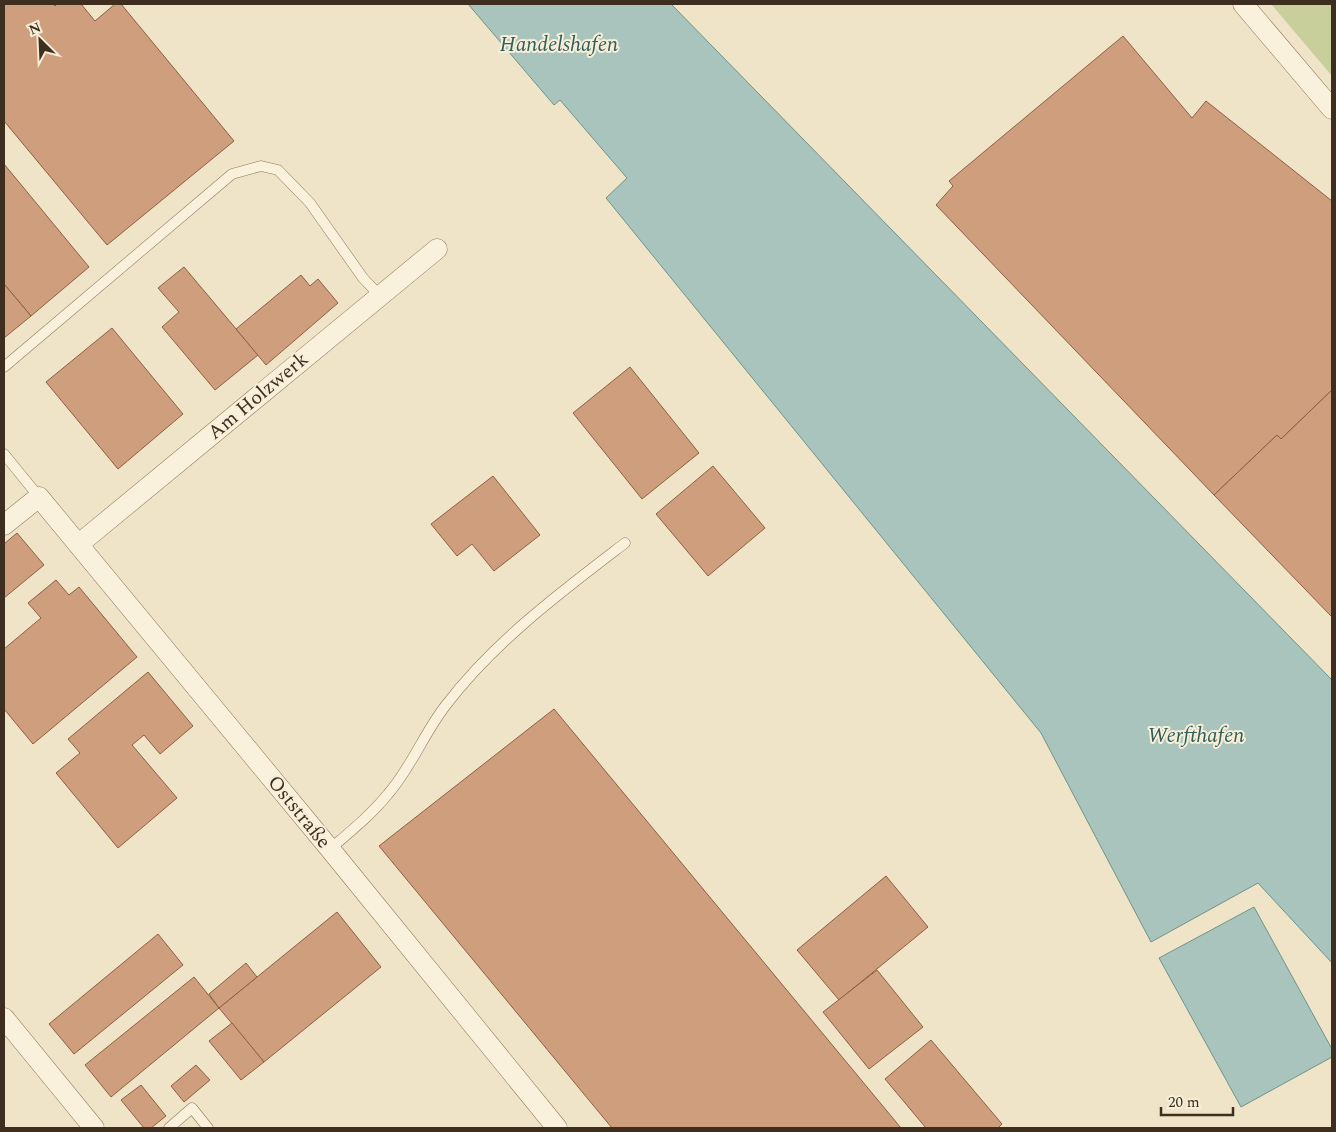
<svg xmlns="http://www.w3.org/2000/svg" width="1336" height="1132" font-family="Spectral,serif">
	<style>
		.green { fill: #c9cf9b }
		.water { fill: #a9c4bc; stroke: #6f938a }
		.building { fill: #cf9f7d; stroke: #8d5f41 }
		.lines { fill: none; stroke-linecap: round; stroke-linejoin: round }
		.service-casing { stroke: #8d765c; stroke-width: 11 }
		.minor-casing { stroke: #8d765c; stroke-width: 21 }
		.service { stroke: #faf1dc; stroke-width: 10 }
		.minor { stroke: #faf1dc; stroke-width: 20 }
		.labels { text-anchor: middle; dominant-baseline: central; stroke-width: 4; stroke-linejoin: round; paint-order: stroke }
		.street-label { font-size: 20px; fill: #3d2e20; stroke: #f7eed8 }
		.water-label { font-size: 21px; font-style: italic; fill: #2f5d5a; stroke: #f7eed8 }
	</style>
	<rect width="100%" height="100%" fill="#f0e4c8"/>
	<path class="green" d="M1271 4H1332V76Z"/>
	<g class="water">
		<path d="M468 4H671L1332 680V963L1258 883 1151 942 1041 733 606 198 627 178 560 100 554 105Z"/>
		<path d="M1254 907 1332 1049V1057L1241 1107 1159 958Z"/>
	</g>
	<g class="building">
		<path d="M4 4H53L55 6 57 4H81L95 21 115 4H121L234 141 107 245 4 121Z"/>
		<path d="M1123 36 1192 118 1206 101 1332 201V390L1281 439 1277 435 1214 495 936 205 953 186 949 181Z"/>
		<path d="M4 164 89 267 31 316 4 284Z"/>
		<path d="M184 267 258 355 215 390 162 327 179 312 158 288Z"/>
		<path d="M301 275 310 286 318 279 338 303 266 365 236 329Z"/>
		<path d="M4 284 31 316 4 338Z"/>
		<path d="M112 328 183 414 118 469 46 382Z"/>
		<path d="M630 367 699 453 642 499 573 413Z"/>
		<path d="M1332 390V617L1214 495 1277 435 1281 439Z"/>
		<path d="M713 466 765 528 708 576 656 514Z"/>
		<path d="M493 476 540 535 494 571 472 544 457 556 431 524Z"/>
		<path d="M17 533 44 565 4 598V544Z"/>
		<path d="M56 580 69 595 79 587 137 657 33 744 4 709V649L41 618 28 603Z"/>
		<path d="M148 672 193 726 160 754 144 735 132 745 177 798 118 848 56 773 80 753 68 739Z"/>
		<path d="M554 709 901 1128H612L379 846Z"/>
		<path d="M886 876 928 927 839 1000 797 950Z"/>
		<path d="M337 912 381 967 264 1062 219 1008Z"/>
		<path d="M158 934 183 965 74 1054 49 1024Z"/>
		<path d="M246 963 257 977 219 1008 209 994Z"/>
		<path d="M877 970 923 1027 869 1069 823 1012Z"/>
		<path d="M194 977 219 1008 111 1097 85 1065Z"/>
		<path d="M232 1023 264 1062 241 1080 209 1041Z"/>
		<path d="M931 1040 1002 1124 998 1128H926L885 1079Z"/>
		<path d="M196 1065 210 1080 184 1102 171 1086Z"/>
		<path d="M141 1085 166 1116 151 1128H144L121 1100Z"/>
	</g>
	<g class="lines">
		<defs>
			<g id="service">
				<path d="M4 367 232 174 261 166 278 170 310 203 363 278 380 296"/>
				<path d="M4 454 39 497"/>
				<path d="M330 849C350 832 371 815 388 794 411 768 424 733 446 705 495 641 561 592 625 543"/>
				<path d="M169 1128 192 1108 208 1128"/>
			</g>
			<g id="minor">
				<path d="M1243 4 1332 109"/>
				<path d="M4 525 39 497 330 849 557 1128"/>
				<path d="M79 544 437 249"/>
				<path d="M4 1018 94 1128"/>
			</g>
		</defs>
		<use href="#service" class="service-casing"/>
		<use href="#minor" class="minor-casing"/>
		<use href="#service" class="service"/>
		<use href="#minor" class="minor"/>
	</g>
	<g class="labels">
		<g class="street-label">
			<text transform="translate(258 396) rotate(-40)">Am Holzwerk</text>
			<text transform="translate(299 812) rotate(51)">Oststraße</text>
		</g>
		<g class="water-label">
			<text x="559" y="45">Handelshafen</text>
			<text x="1196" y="736">Werfthafen</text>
		</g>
	</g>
	<rect width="1336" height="1132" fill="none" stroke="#3d2e20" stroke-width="10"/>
	<g transform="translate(40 40) rotate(336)" stroke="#f7eed8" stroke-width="4" paint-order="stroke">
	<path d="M0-4L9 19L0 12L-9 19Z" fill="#3d2e20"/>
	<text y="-8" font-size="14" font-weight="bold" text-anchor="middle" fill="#3d2e20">N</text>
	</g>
	<path d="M1161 1107v8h72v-8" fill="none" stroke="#3d2e20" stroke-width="2.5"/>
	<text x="1168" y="1107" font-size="15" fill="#3d2e20" stroke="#f7eed8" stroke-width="4" paint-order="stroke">20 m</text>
</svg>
